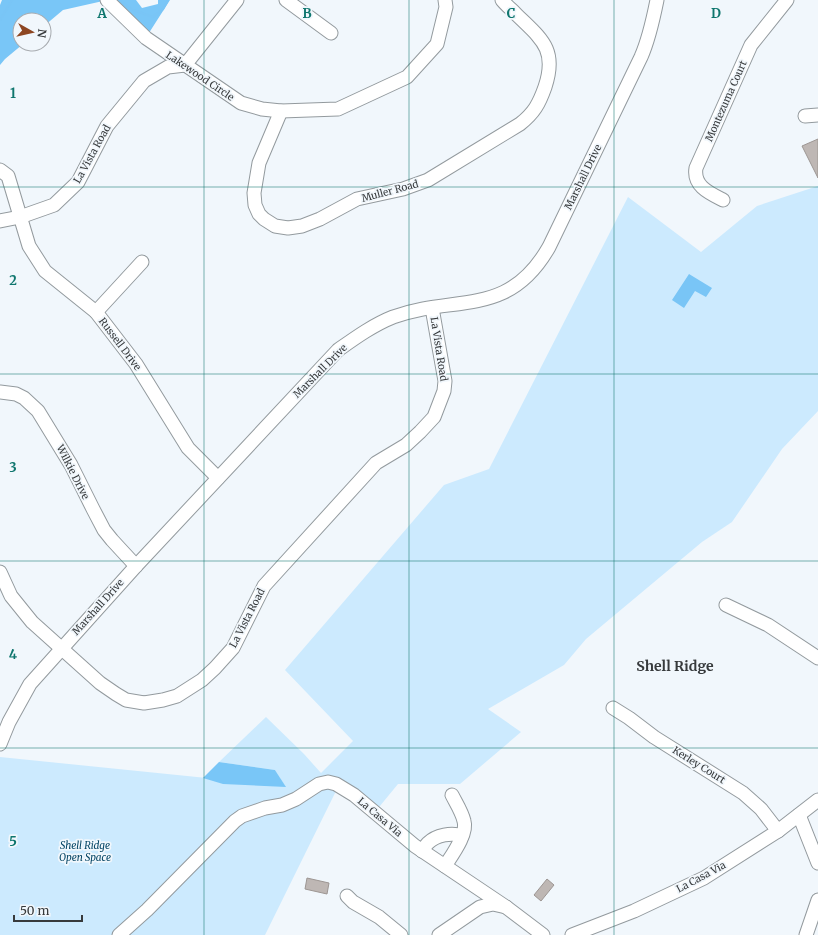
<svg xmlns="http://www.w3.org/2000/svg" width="818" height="935" font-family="Merriweather,serif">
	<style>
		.green { fill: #cceafe }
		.forest { fill: #79c6f7 }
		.water { fill: #79c5f6 }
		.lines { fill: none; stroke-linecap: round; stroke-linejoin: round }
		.stream { stroke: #79c5f6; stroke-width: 2.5 }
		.building { fill: #beb7b4; stroke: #9d9693 }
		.minor-casing { stroke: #939a9e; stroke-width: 15 }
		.minor { stroke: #fff; stroke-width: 13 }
		.grid { fill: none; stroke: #0f766e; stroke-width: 1; stroke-opacity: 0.55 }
		.labels { text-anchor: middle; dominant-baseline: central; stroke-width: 3.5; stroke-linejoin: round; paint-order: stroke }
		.street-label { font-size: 10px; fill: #373a3c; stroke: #f1f7fc }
		.park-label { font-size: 10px; font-style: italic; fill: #034464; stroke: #f1f7fc }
		.district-label { font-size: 14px; font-weight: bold; fill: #373a3c; stroke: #f1f7fc }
		.grid-label { font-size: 13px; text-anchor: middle; font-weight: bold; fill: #0f766e; stroke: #f1f7fc; stroke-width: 3.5; stroke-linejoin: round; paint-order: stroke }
	</style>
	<rect width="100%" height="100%" fill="#f1f7fc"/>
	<path class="green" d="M818 186V411L782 449 732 522 702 542 586 639 564 665 488 709 521 732 460 784H398L375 812 336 791 265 935H0V757L285 786 275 770 219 762 266 717 304 754 321 773 353 741 285 670 444 485 489 469 628 197 701 252 757 206Z"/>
	<g class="forest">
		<path d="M2 0H136L142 8 158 4V0H170L147 36 103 1 63 10 44 26V20H20V44H23L5 59 0 65V5Z"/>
		<path d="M219 762 275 770 286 787 223 784 203 778Z"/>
	</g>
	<path class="water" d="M689 274 712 288 706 297 695 291 684 308 672 300Z"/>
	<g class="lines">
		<g class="stream">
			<path d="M118 0 133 10 153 17 163 9 168 0"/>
			<path d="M0 20 12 0"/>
		</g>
	</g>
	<g class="building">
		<path d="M818 139V178L802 146Z"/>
		<path d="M307 878 329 883 327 894 305 889Z"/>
		<path d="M547 879 554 885 541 901 534 895Z"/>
	</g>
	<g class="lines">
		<defs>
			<g id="minor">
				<path d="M107 0 146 38 241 103 262 109 281 111 338 109 407 77 437 44 446 7 445 0"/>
				<path d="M286 0 331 33"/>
				<path d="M281 111 259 163 254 193 255 205 259 214 264 219 275 226 288 228 302 226 320 219 357 199 403 189 428 180 520 124C534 113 539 104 545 87 558 48 540 38 515 13 511 9 506 5 502 0"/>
				<path d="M805 116 818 115"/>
				<path d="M0 170 8 176 29 246 45 271 96 312 136 364 188 448 218 478"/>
				<path d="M723 200C709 193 693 186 696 168L751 45 787 0"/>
				<path d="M0 221 20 217 54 205 78 182 107 126 144 81 168 67 185 65 237 0"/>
				<path d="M96 312 142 262"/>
				<path d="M0 392 16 394 24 398 38 411 71 465 93 509 104 530 112 540 136 566"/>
				<path d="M0 572 11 596 32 622 100 683 116 694 126 700 144 703 163 700 177 696 202 680 215 668 233 648 264 586 376 463 406 445 420 432 434 417 444 391 445 381 432 308"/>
				<path d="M726 605 768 625 818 658"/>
				<path d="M613 708 629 718 654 737 743 793 761 809 778 831"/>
				<path d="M0 744 9 722 30 684 136 566 338 350C355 338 373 325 393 317 455 294 508 319 549 247L641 57C649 39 653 20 657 0"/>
				<path d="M799 815 818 863"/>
				<path d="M422 851C424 848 426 845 428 843 436 835 452 832 462 836"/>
				<path d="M445 866C452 855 468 834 464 821 462 812 456 803 452 795"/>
				<path d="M347 896 353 902 379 917 401 935"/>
				<path d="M119 935 147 910 235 821 242 816 265 808 282 805 296 799 319 784 328 782 336 784 354 795 415 846 506 907"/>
				<path d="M439 935 480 907 493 904 506 907 543 935"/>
				<path d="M572 935 634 911 704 878 778 831 818 800"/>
				<path d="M806 935 818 900"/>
			</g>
		</defs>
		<use href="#minor" class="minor-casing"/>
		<use href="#minor" class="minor"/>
	</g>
	<path class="grid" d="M204 0V935M409 0V935M614 0V935M0 187H818M0 374H818M0 561H818M0 748H818"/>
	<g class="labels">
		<g class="street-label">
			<text transform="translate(200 76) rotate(34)">Lakewood Circle</text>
			<text transform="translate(726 101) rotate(-66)">Montezuma Court</text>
			<text transform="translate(92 154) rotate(-61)">La Vista Road</text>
			<text transform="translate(583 177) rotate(-64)">Marshall Drive</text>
			<text transform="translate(390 191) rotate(-15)">Muller Road</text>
			<text transform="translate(120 344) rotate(53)">Russell Drive</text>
			<text transform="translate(439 349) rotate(81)">La Vista Road</text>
			<text transform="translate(320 371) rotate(-45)">Marshall Drive</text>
			<text transform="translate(73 472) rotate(63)">Wilkie Drive</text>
			<text transform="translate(98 607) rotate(-48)">Marshall Drive</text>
			<text transform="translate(247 618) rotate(-63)">La Vista Road</text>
			<text transform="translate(699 765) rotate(32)">Kerley Court</text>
			<text transform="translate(380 817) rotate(40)">La Casa Via</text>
			<text transform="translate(701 877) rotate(-28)">La Casa Via</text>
		</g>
		<g class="park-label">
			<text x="85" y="845">Shell Ridge<tspan x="85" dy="12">Open Space</tspan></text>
		</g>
		<g class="district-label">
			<text x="675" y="666">Shell Ridge</text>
		</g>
	</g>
	<g class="grid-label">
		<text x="102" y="18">A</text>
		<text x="307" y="18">B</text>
		<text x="511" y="18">C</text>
		<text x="716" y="18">D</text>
		<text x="13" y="98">1</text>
		<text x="13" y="285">2</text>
		<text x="13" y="472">3</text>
		<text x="13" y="659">4</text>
		<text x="13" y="846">5</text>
	</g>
	<g transform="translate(32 32) rotate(98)"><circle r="19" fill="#f1f7fc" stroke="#a7abaf"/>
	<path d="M0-3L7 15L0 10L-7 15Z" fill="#8d4622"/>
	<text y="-6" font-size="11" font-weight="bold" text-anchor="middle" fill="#373a3c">N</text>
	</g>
	<path d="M14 915v6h68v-6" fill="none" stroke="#373a3c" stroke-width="2"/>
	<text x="20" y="915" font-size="12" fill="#373a3c" stroke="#f1f7fc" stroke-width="3" paint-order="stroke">50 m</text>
</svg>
